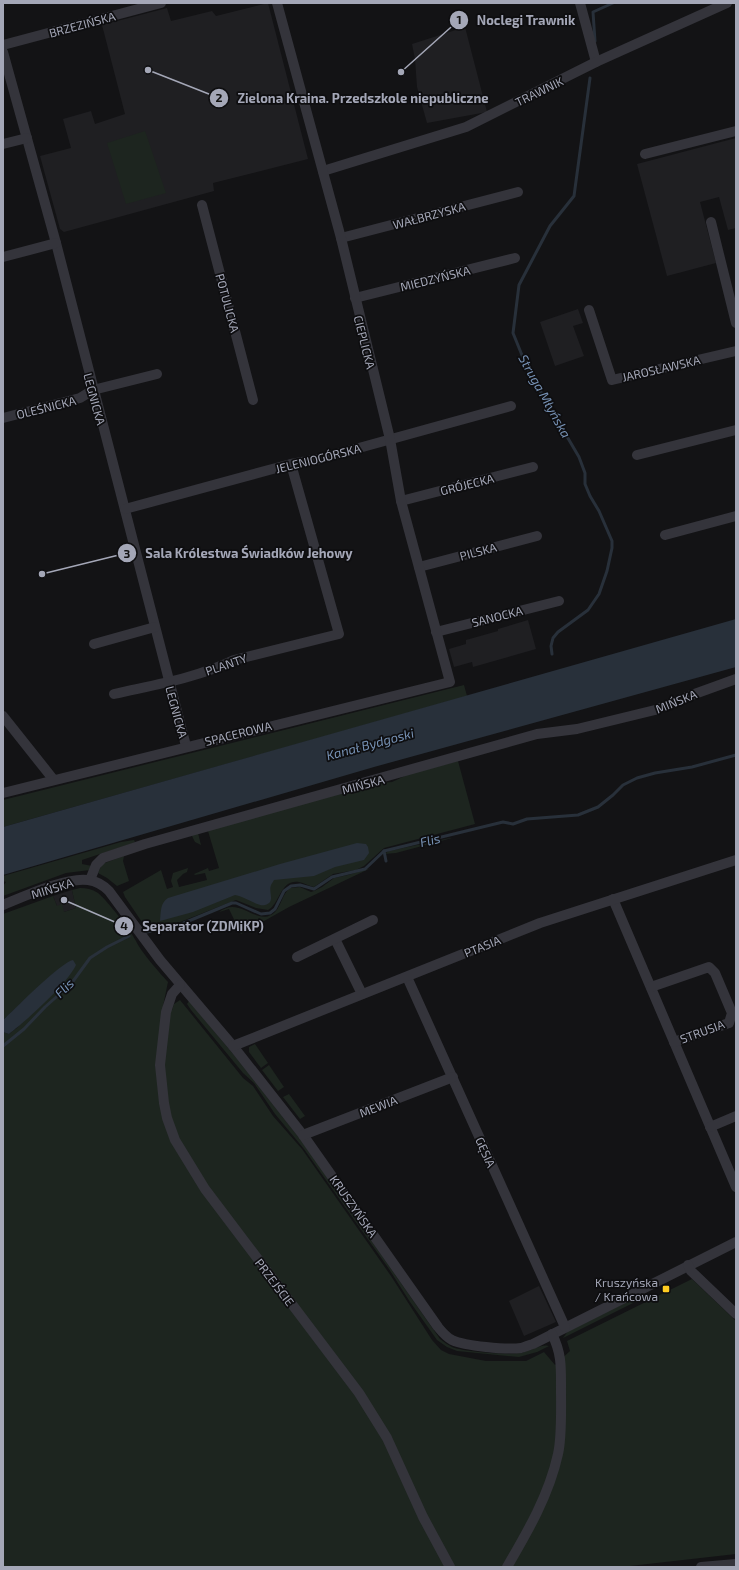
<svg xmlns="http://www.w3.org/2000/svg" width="739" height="1570" font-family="'Exo 2',sans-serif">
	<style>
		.built { fill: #1f1f22 }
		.green { fill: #1d251f }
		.water { fill: #28303a }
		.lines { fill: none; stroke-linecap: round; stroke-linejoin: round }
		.stream { stroke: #28303a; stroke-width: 3 }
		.minor { stroke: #34343b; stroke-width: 10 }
		.poi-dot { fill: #ffcc21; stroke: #0e0e10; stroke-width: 1.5 }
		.labels { text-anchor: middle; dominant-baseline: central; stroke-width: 3.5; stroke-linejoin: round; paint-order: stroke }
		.street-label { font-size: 12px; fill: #a4a7b7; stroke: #0e0e10 }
		.poi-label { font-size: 12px; fill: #a4a7b7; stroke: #0e0e10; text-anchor: end }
		.water-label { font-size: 13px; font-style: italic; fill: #7792b5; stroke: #0e0e10 }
		.leader { fill: none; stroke: #a4a7b7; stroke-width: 1.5 }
		.callout-dot { fill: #a4a7b7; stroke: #0e0e10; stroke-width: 1.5 }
		.mark-label { font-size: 12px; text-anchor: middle; font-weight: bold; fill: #111 }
		.callout-label { font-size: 13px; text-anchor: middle; font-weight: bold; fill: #a4a7b7; stroke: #0e0e10; stroke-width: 3.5; stroke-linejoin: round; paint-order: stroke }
	</style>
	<rect width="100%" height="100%" fill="#131315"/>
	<g class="built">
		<path d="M268 3 308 159 213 183 214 191 64 232 60 229 40 156 71 148 63 119 91 111 95 124 125 114 102 25 167 8 171 21 212 11 216 16Z"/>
		<path d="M465 27 487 112 427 123 417 87 415 59 412 44Z"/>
		<path d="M736 138V228L728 230 719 197 700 202 716 263 667 276 637 164Z"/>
		<path d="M578 309 583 323 573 326 584 356 555 366 540 322Z"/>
		<path d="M528 620 536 649 473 667 472 662 454 667 449 649 466 644V640L498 631V629Z"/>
		<path d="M72 890 76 908 64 912 57 906 53 896Z"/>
		<path d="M539 1286 556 1322 524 1336 509 1301Z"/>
	</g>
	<g class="green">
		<path d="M145 131 166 193 126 204 107 143Z"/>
		<path d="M464 685 467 696 3 827V800Z"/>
		<path d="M458 761 475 824 384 848 364 866 356 870 333 874 314 887C309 886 304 883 299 882 280 879 280 904 268 910L256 908 236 900 180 922 146 928 125 897 123 892 161 870 167 889 173 887 171 881 173 873 188 868 187 872 183 874 177 880 179 887 207 880 205 873 195 875 194 874 208 868 209 871 219 868 208 831 198 833 201 845 195 842 192 836 193 834 370 784 392 782 409 774Z"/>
		<path d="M450 838H452L396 853 384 854 389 851Z"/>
		<path d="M134 840 135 842 133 843 82 860V864L92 866 90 870 66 873 3 896V886L6 882 3 881V876L121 842Z"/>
		<path d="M124 856 123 861 129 881 117 886 107 878 98 873 102 864Z"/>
		<path d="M371 868 289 907 241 934 229 909 219 912C239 896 255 924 271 915 281 910 281 895 290 888L300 887 311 892 314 891 322 887 334 878 348 875Z"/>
		<path d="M80 888C86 888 92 889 98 893 106 899 131 931 136 941 141 952 159 972 168 982L163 1006 172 1010 174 1004 180 1000 243 1078 253 1086 273 1116 302 1149 391 1276 432 1340 441 1350 449 1354 486 1361H526L544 1352 555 1365 570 1351 567 1341 692 1279 736 1321V1554L621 1567H3V1032L9 1034 18 1027 56 971 3 1020V914L53 896 57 906 62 904 64 912 76 908 72 890Z"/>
		<path d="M189 1001 234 1055 304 1144 440 1339C444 1342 448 1345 452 1347 464 1352 508 1355 520 1353 528 1352 543 1343 549 1346L537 1352 519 1357 457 1351 447 1347 437 1340 410 1302 389 1269 304 1149 275 1114 254 1083 243 1073 191 1010 187 1004Z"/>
		<path d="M255 1044 268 1063 261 1068 249 1052V1047Z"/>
		<path d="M269 1065 284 1087 278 1091 262 1070Z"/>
		<path d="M289 1094 305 1116 300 1119 283 1097Z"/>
		<path d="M639 1296V1300L563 1338 568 1331Z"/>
	</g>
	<g class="water">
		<path d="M736 619V667L374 767 3 875V827Z"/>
		<path d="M357 843 366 844 368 847 369 853 364 860 335 867 314 876 274 880C273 882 272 883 271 885 268 892 276 902 265 905 258 907 244 896 235 895L193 912 160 921C161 912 160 903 168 898L280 864Z"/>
		<path d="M73 960 76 965C67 984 27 1020 9 1034L3 1032V1020C15 1009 61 962 73 960Z"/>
	</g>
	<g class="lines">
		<g class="stream">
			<path d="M595 41 593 12 613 3"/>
			<path d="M552 654 551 646 553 638 558 632 588 610 599 594 607 571 612 548V541L599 511 590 496 585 484V473L579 457 528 370 513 333 519 285 550 226 574 196 590 78"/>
			<path d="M384 851 386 861"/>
			<path d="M142 933 179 925 232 903H236L261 914 270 913 275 909 284 891 291 886 300 885 314 889 332 877 365 869 384 851 503 822 513 824 527 819 578 815 598 807 613 795 623 785 637 778 655 773 692 767 736 755"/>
			<path d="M3 1046 24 1029 45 1007 71 984 90 958 107 947 129 936"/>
		</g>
		<g class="minor">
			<path d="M580 3 596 62"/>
			<path d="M3 45 161 3"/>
			<path d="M3 52 56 243 186 746"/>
			<path d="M3 144 27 138"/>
			<path d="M645 154 736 131"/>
			<path d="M323 171 466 127 596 62 727 3"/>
			<path d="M202 205 253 400"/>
			<path d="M711 222 736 323"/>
			<path d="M341 238 518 192"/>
			<path d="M3 257 56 243"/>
			<path d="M355 298 515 258"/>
			<path d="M589 310 612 380 736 351"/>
			<path d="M3 418 80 398 93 390 157 374"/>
			<path d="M637 455 736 430"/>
			<path d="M401 501 533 467"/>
			<path d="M125 509 291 464 319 459 511 406"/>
			<path d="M665 535 736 516"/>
			<path d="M419 567 537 536"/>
			<path d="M436 632 559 601"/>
			<path d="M94 644 155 627"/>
			<path d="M114 694C153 685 197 678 234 660L339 634 291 464"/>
			<path d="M3 716 53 779"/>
			<path d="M3 793 450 682 401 501 390 439 341 238 277 3"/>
			<path d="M90 880 96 865 103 858 145 844 537 734 577 729 655 710 689 696 736 679"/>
			<path d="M613 899 736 1187"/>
			<path d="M3 905C25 896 66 877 88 880 97 881 103 885 109 891L160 960 233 1046 303 1135 438 1327C442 1332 446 1337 452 1340 465 1346 507 1350 521 1348 525 1347 529 1345 533 1344L736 1242"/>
			<path d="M335 939 362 994"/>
			<path d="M297 957 373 920"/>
			<path d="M407 977 565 1327"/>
			<path d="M180 985 172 994 166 1012 160 1065 164 1103 167 1118 175 1140 205 1189 359 1393 387 1438 423 1517 450 1567"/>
			<path d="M651 987 709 967 715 973 732 1013 729 1023 674 1042"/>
			<path d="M233 1046 540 923 736 860"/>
			<path d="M710 1127 736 1116"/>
			<path d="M303 1135 453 1077"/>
			<path d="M688 1265 691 1271 736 1314"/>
			<path d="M507 1567C528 1531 549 1495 558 1454 562 1437 561 1408 561 1390 561 1368 562 1354 552 1334"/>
			<path d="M701 1567 736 1564"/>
		</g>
	</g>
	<rect class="poi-dot" x="662" y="1285" width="8" height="8" rx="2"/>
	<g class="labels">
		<g class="street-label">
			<text transform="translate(82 24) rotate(-15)">BRZEZIŃSKA</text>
			<text transform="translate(539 91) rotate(-26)">TRAWNIK</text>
			<text transform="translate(429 215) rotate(-15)">WAŁBRZYSKA</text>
			<text transform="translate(435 278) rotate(-14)">MIEDZYŃSKA</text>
			<text transform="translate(228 303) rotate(75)">POTULICKA</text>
			<text transform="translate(365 342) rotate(76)">CIEPLICKA</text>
			<text transform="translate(661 368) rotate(-13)">JAROSŁAWSKA</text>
			<text transform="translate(95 399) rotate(75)">LEGNICKA</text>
			<text transform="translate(46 407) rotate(-14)">OLEŚNICKA</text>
			<text transform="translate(318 458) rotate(-14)">JELENIOGÓRSKA</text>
			<text transform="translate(467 484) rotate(-14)">GRÓJECKA</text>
			<text transform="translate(478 551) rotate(-15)">PILSKA</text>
			<text transform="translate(497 616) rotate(-14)">SANOCKA</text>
			<text transform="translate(226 664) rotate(-19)">PLANTY</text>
			<text transform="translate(676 701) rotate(-22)">MIŃSKA</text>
			<text transform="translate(177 712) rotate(75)">LEGNICKA</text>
			<text transform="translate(238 733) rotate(-14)">SPACEROWA</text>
			<text transform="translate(363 784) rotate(-15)">MIŃSKA</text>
			<text transform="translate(52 888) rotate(-17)">MIŃSKA</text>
			<text transform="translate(482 946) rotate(-22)">PTASIA</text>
			<text transform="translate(702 1031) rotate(-20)">STRUSIA</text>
			<text transform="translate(378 1106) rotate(-21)">MEWIA</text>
			<text transform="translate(486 1152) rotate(66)">GĘSIA</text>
			<text transform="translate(354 1206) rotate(55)">KRUSZYŃSKA</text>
			<text transform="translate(275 1282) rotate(53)">PRZEJŚCIE</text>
		</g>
		<g class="poi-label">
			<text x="658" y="1282">Kruszyńska<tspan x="658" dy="14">/ Krańcowa</tspan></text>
		</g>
		<g class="water-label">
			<text transform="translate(545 396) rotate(61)">Struga Młyńska</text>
			<text transform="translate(370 744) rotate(-15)">Kanał Bydgoski</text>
			<text transform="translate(430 840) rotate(-14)">Flis</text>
			<text transform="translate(64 988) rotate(-45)">Flis</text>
		</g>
	</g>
	<path class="leader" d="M401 72L459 20M148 70L219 98M42 574L127 553M64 900L124 926"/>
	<g class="callout-dot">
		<circle cx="401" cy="72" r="4"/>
		<circle cx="148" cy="70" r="4"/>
		<circle cx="42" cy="574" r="4"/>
		<circle cx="64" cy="900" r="4"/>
		<circle cx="459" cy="20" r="10"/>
		<circle cx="219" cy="98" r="10"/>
		<circle cx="127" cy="553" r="10"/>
		<circle cx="124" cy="926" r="10"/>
	</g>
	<g class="mark-label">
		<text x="459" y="24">1</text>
		<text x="219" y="102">2</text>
		<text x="127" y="558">3</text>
		<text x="124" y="930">4</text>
	</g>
	<g class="callout-label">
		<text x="526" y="25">Noclegi Trawnik</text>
		<text x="363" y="103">Zielona Kraina. Przedszkole niepubliczne</text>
		<text x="249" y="558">Sala Królestwa Świadków Jehowy</text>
		<text x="203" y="931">Separator (ZDMiKP)</text>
	</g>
	<rect width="739" height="1570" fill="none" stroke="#a4a7b7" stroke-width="8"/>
</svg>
